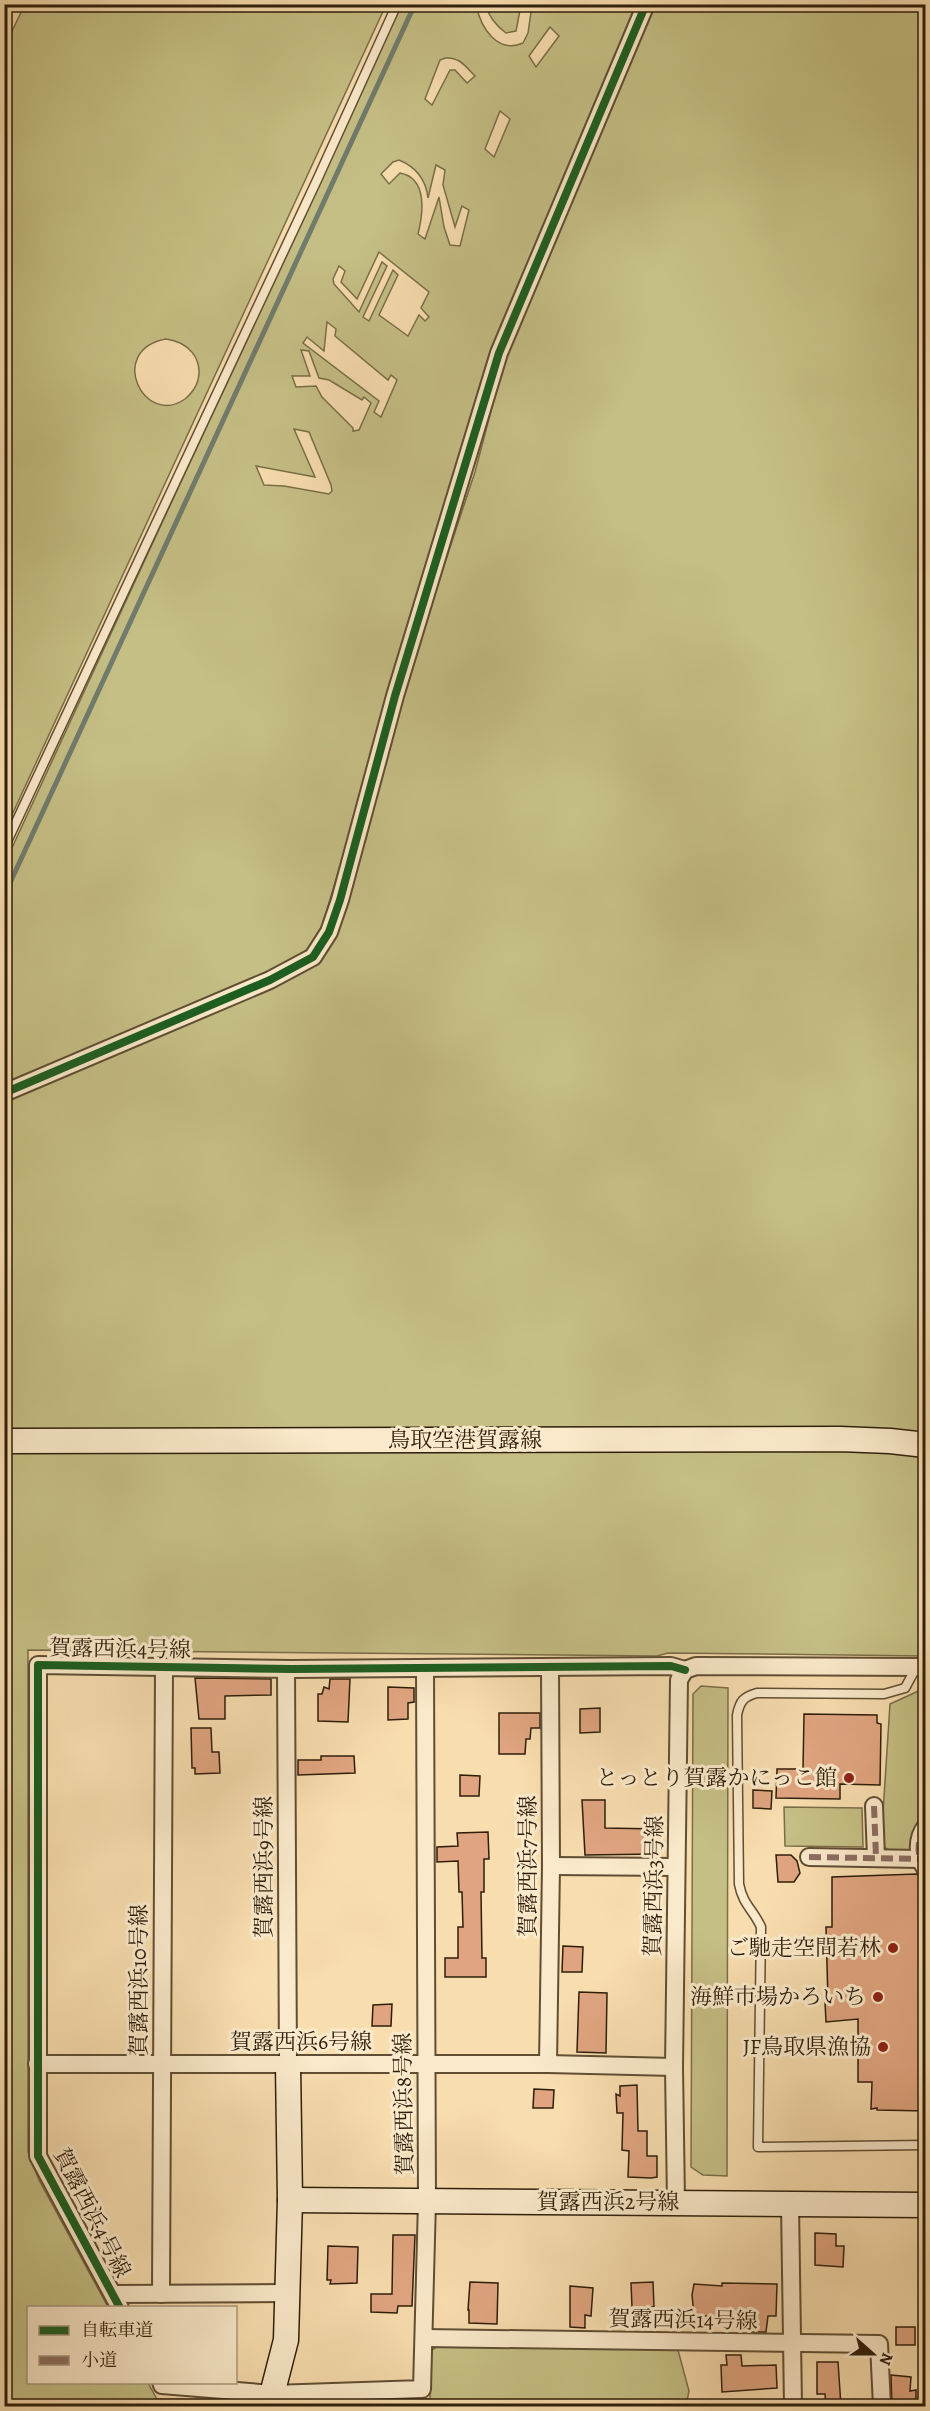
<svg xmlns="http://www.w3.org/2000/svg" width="930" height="2411" font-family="Alegreya,'Noto Serif JP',serif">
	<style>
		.green { fill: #c5bf85; stroke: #7a6e48; stroke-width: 1.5; fill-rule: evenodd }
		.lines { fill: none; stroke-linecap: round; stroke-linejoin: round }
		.stream { stroke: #717c6d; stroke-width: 5 }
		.building { fill: #e0a580; stroke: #2e1e0b; stroke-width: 1.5 }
		.lane-casing { stroke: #604e34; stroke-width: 11 }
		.street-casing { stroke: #604e34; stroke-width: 20 }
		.secondary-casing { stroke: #2e1e0b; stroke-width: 27 }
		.lane { stroke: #fae9ca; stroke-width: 8 }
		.street { stroke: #fae9ca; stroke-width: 16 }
		.secondary { stroke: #fae9ca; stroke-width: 24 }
		.quiet { stroke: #8d6e63; stroke-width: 6; stroke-dasharray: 12 6; stroke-linecap: butt }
		.cycleway-casing { stroke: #fae9ca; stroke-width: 11 }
		.cycleway { stroke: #1b5e20; stroke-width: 8 }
		.poi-dot { fill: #8f2418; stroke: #fae9ca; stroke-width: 2 }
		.labels { text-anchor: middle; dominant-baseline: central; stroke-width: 6; stroke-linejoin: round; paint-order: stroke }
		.street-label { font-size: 22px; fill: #2e1e0b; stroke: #fae9ca }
		.poi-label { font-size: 22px; fill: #2e1e0b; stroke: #fae9ca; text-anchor: end }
	</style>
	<rect width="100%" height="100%" fill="#f8ddae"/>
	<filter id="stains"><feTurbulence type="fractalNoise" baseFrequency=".00333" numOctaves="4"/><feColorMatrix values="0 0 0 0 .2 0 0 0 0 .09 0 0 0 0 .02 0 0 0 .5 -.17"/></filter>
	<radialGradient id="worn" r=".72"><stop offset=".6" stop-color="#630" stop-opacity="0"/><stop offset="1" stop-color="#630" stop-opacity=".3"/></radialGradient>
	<g class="green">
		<path d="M25 4 386 5 5 830 4 48ZM166 339C188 342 203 358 198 380 196 388 191 394 185 399 144 428 106 350 166 339Z"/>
		<path d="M401 5H476C481 28 497 54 523 43L528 33 532 5H638L496 338 461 465 322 926 309 948 286 965 5 1084V863ZM550 27 559 36 536 67 529 56ZM445 58C460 57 465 66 475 76L467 83 455 70H450L432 105 425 99 440 60ZM500 111 510 119 494 157 485 149ZM399 160C416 167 426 180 428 198L436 165 445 170 443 185 455 227 462 206 469 210 460 246 450 245 444 227 439 197 425 239 418 234C423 214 428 178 400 173L389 184 381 174 393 162ZM379 252 429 292 421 308 429 317 425 321 419 315 408 336 379 315 398 275 393 270 369 321 363 317 387 266 382 262 359 312 334 284 333 279 339 266 345 271 341 282 357 299ZM327 322 336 329 335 336 388 380 391 375 397 380 381 417 374 412 379 401 303 343 307 337 324 351ZM301 350 309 351 319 378 329 380 362 400 364 397 371 403 359 430 353 431V428L322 397 316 386 296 387 292 376H310ZM294 429 309 432 331 485 332 491 329 494 284 486 264 485 256 466 315 477Z"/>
		<path d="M485 5H521L516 31 506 33C495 25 490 17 485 5Z"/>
		<path d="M654 5H925V1656L668 1653 657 1656 28 1650V2152L39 2180 108 2307 28 2308V2382L148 2383 157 2399 244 2400 249 2406H5V1102L290 977 340 919 366 838 389 743 415 653 475 472 508 346Z"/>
		<path d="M701 1686 728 1688 727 2176 703 2175 691 2167 693 1694Z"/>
		<path d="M925 1688V1817L918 1828 913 1851H889L881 1844 890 1704Z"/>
		<path d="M784 1807 862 1808 863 1847 785 1846Z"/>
		<path d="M442 2343 678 2350 689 2391 686 2406H294L301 2398 430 2399 431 2351Z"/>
	</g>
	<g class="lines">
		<path class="stream" d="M4 896 415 4"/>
	</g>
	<g class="building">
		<path d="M195 1678 271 1679V1695L225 1696V1719H199Z"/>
		<path d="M330 1679H350L348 1722 318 1721V1694H322L324 1687 329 1689Z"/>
		<path d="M388 1687 414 1688V1702L408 1703V1719L388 1720Z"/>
		<path d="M600 1708V1732L580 1733V1709Z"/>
		<path d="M499 1713H540V1728H531L530 1739H526L525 1754H499Z"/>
		<path d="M804 1714 877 1715V1723L881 1724 880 1785 840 1784V1799L776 1798 777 1769H803Z"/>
		<path d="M191 1728H211L212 1752H219L220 1773 195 1774V1768H192Z"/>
		<path d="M321 1756H354L355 1773 298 1775V1760H321Z"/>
		<path d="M460 1775 480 1776 479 1796H460Z"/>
		<path d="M753 1790 772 1791 771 1809 753 1808Z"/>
		<path d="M582 1800H605V1828L658 1829V1854L585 1855Z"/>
		<path d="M488 1832 489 1859H484V1892H481L482 1958H486V1977H445V1958H458V1927H463L462 1892H459L458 1861 437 1862V1847L458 1846 457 1833Z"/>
		<path d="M776 1855H791L797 1861 800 1873 794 1882H778Z"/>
		<path d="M917 1874 922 1878 921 1921 926 1923V2111L877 2110V2108L871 2109 872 2082H858V2019L826 2022 825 2002H828L826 1927H832V1877Z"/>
		<path d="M563 1946 583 1947 582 1972H562Z"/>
		<path d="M579 1992 607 1993 606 2053 577 2052Z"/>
		<path d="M392 2004 391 2026H372L373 2005Z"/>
		<path d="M637 2085 638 2131H647V2156H657V2177L651 2178 628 2177 629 2151 622 2150 623 2113H617L616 2094 620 2096V2086Z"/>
		<path d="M534 2089 554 2090 553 2108H533Z"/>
		<path d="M815 2233 836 2234V2246H844L843 2267 815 2265Z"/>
		<path d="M393 2235H415L412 2306H398L397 2313 371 2312V2294H392Z"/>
		<path d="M328 2246 358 2247 357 2283 330 2284 331 2280H327Z"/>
		<path d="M470 2282 498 2283 497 2324 469 2323V2310H468Z"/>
		<path d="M653 2282 654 2307H632L631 2283Z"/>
		<path d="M722 2283 777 2284 776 2316H768L766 2332H747V2323H729V2318L694 2315 692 2295 694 2284 722 2286Z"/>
		<path d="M570 2286 593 2288 591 2316 585 2315V2328L570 2327Z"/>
		<rect x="896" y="2327" width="19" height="18"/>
		<path d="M726 2355H741L742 2366 776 2365 777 2388 722 2392 721 2365H727Z"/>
		<path d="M817 2362H838L841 2406H826L825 2394H817Z"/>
		<path d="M891 2375 911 2377 910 2391 916 2390V2406H892Z"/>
	</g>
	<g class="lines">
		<defs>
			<g id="lane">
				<path d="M4 848 317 180 397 4"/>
				<path d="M917 1666 905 1688 884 1694 757 1693C743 1697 740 1701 737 1715L739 1884C743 1905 753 1909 761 1927L758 2147 926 2145"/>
			</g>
			<g id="street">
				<path d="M4 1093 270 980 313 957 329 932 340 900 395 696 499 353 646 4"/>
				<path d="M286 1669 288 2065"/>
				<path d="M874 1806 876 1857"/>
				<path d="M809 1857 920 1859"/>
				<path d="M551 1866 676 1867"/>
				<path d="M925 1868C917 1856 916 1839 926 1826"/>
				<path d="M37 2064H548L674 2067"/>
				<path d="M548 2064 551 1866 550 1667"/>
				<path d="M676 2202 674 2067 679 1680 685 1670 696 1666 926 1667"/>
				<path d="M790 2204 793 2406"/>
				<path d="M113 2294 288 2293"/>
				<path d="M161 2294 164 1667"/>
				<path d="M120 2308 38 2156V1665L292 1669 671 1666 685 1670"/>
				<path d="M424 2338 879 2344 882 2406"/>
				<path d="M161 2382 162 2385 273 2394 422 2389 427 2201 425 1668"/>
			</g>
			<g id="secondary">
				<path d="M4 1441 840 1439 890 1441 926 1445"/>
				<path d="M290 2200 926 2205"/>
				<path d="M269 2406 286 2340 290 2200 288 2065"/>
			</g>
		</defs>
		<use href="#lane" class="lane-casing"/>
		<use href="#street" class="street-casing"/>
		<use href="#secondary" class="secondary-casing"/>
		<use href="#lane" class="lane"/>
		<use href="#street" class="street"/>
		<use href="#secondary" class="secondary"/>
		<g class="quiet">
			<path d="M874 1806 876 1857"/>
			<path d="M926 1826C916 1839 916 1857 926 1869"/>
			<path d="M809 1857 920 1859"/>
		</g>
		<defs>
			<g id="cycleway">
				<path d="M4 1093 270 980 313 957 329 932 340 900 395 696 499 353 646 4"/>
				<path d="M120 2308 38 2156V1665L292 1669 671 1666 685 1670"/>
			</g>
		</defs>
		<use href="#cycleway" class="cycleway-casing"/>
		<use href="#cycleway" class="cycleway"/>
	</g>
	<g class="poi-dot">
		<circle cx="849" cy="1778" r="6"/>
		<circle cx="893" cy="1948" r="6"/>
		<circle cx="878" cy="1997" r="6"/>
		<circle cx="883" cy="2047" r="6"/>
	</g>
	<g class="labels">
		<g class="street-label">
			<text x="465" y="1440">鳥取空港賀露線</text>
			<text transform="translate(120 1649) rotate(1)">賀露西浜4号線</text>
			<text transform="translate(528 1866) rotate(-90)">賀露西浜7号線</text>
			<text transform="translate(264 1867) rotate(-90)">賀露西浜9号線</text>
			<text transform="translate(654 1886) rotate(-89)">賀露西浜3号線</text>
			<text transform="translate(139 1980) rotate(-90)">賀露西浜10号線</text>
			<text x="301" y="2042">賀露西浜6号線</text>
			<text transform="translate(404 2104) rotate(-91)">賀露西浜8号線</text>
			<text x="608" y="2202">賀露西浜2号線</text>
			<text transform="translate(92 2213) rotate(63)">賀露西浜4号線</text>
			<text transform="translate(683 2320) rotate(1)">賀露西浜14号線</text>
		</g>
		<g class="poi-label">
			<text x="837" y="1778">とっとり賀露かにっこ館</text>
			<text x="881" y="1948">ご馳走空間若林</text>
			<text x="866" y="1997">海鮮市場かろいち</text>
			<text x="871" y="2047">JF鳥取県漁協</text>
		</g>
	</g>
	<rect width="930" height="2411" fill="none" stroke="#f8ddae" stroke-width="24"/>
	<rect x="6" y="6" width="918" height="2399" fill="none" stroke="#2e1e0b" stroke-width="3"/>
	<rect x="12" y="12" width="906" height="2387" fill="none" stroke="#2e1e0b" stroke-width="1.5"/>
	<rect x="27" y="2306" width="210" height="78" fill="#fae9ca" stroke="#a8987e" stroke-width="1.5"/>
	<rect x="39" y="2326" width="30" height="9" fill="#1b5e20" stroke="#a8987e" stroke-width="1.5"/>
	<text x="81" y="2336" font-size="18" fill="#2e1e0b">自転車道</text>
	<rect x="39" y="2356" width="30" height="9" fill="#8d6e63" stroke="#a8987e" stroke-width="1.5"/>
	<text x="81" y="2366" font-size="18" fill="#2e1e0b">小道</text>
	<g transform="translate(873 2354) rotate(111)" stroke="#fae9ca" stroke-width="4.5" paint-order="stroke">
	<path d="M0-4.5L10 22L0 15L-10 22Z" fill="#2e1e0b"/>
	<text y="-9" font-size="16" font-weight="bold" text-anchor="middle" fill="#2e1e0b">N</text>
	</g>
	<rect width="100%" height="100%" filter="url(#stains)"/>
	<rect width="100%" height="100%" fill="url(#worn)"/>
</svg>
